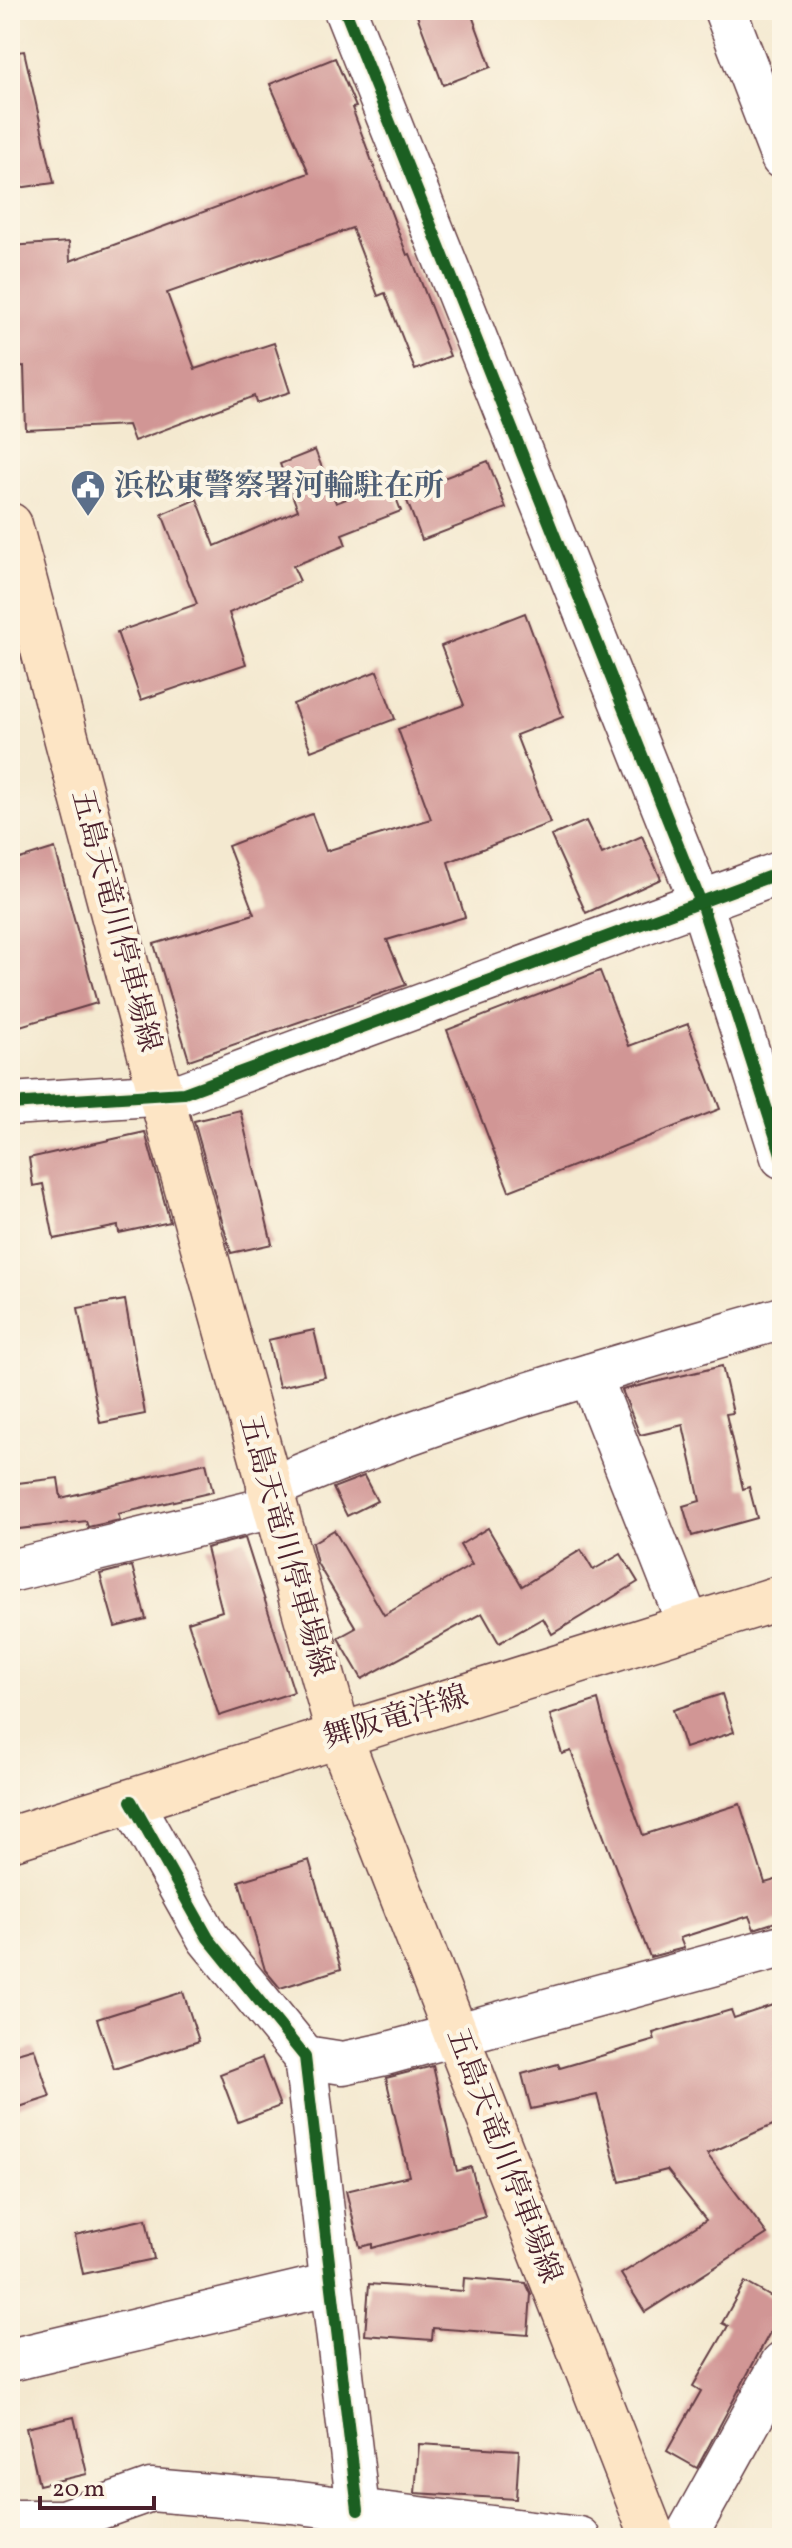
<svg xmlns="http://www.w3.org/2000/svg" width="792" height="2548" font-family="Vollkorn,'Noto Serif JP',serif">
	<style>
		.building { fill: #d19695 }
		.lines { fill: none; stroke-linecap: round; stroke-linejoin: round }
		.street-casing { stroke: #643d44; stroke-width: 45 }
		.secondary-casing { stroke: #643d44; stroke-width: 47 }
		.street { stroke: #fff; stroke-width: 42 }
		.secondary { stroke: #fde5c5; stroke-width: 44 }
		.cycleway-casing { stroke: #fcf5e5; stroke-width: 17 }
		.cycleway { stroke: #1b5e20; stroke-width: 12 }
		.labels { text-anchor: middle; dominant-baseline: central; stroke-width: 8; stroke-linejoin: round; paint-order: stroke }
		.service-label { font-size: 30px; font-weight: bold; fill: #4e5e75; stroke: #fcf5e5; text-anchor: start }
		.street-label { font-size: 30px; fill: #4a1f2b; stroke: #fcf5e5 }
	</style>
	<rect width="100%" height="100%" fill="#fcf5e5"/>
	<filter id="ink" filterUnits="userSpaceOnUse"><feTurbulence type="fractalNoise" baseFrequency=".0125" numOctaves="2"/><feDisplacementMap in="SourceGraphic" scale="16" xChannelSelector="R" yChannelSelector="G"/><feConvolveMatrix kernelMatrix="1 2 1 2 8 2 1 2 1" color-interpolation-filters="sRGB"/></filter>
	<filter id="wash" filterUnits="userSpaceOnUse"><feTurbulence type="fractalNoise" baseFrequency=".006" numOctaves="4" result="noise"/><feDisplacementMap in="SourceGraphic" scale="32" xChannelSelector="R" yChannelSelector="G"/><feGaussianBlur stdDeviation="1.8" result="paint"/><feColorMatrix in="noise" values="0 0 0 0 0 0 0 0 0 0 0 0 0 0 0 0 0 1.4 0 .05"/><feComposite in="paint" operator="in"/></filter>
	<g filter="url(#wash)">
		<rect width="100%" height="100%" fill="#f4e9d0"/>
		<g id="blocks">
			<g class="building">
				<path d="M415 10H470L491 67 443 85Z"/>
				<path d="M24 51 54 183 10 189V53Z"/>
				<path d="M335 58 356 107 352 108 407 255 410 254 450 356 415 370 385 293 378 296 352 228 167 293 195 369 274 343 290 392 256 403 254 396 134 441 128 425 26 430 24 366 13 367 10 246 69 242 70 261 309 173 270 84Z"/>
				<path d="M315 450 336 503 390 482 401 511 342 534 346 545 293 566 300 581 229 613 246 664 141 700 117 632 197 604 162 514 197 499 215 546 298 510 280 464Z"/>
				<path d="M488 461 506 508 422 540 404 493Z"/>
				<path d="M525 613 563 717 516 735 550 823 448 862 465 917 387 940 406 985 189 1060 154 944 254 914 228 846 312 814 326 851 431 819 398 729 464 705 441 646Z"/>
				<path d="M377 671 395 719 311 751 293 704Z"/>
				<path d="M586 821 602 854 642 836 661 879 586 913 551 836Z"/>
				<path d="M55 848 97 1003 10 1029V862Z"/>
				<path d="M600 971 629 1046 688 1024 720 1109 509 1191 447 1030Z"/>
				<path d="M240 1110 272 1244 231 1253 194 1121Z"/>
				<path d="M145 1132 170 1222 119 1233 118 1226 54 1239 43 1184 33 1186 29 1158Z"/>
				<path d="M125 1300 145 1414 100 1423 78 1308Z"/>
				<path d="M314 1330 325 1377 279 1387 268 1340Z"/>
				<path d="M722 1366 733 1413 726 1414 743 1489 749 1487 757 1518 692 1536 683 1506 700 1501 683 1425 640 1435 622 1390Z"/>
				<path d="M206 1463 213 1492 118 1514 120 1520 88 1527 86 1521 10 1530V1484L58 1478 61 1498Z"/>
				<path d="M364 1476 377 1501 347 1516 333 1488Z"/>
				<path d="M488 1528 522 1586 581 1550 593 1570 621 1554 638 1582 552 1634 543 1618 499 1643 482 1613 362 1679 338 1638 356 1628 317 1563 312 1543 334 1530 384 1615 472 1565 460 1545Z"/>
				<path d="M245 1538 294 1692 219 1716 188 1622 222 1611 206 1548Z"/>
				<path d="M132 1566 146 1619 115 1627 100 1574Z"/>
				<path d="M722 1694 734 1732 685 1748 673 1710Z"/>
				<path d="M598 1700 608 1739 643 1835 740 1804 765 1883 782 1878V1920L754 1929 749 1916 680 1938 684 1948 650 1957 571 1751 562 1754 550 1715Z"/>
				<path d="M309 1860 341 1969 280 1988 265 1970 239 1881Z"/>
				<path d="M183 1992 199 2041 114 2069 97 2019Z"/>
				<path d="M782 2002V2121L707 2154 767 2234 645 2312 621 2274 706 2220 667 2170 620 2182 597 2095 531 2109 522 2074 558 2064 560 2068 655 2040 653 2033 731 2010 734 2018Z"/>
				<path d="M34 2048 50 2097 10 2110V2055Z"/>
				<path d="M262 2058 280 2106 238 2122 220 2074Z"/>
				<path d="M433 2066 457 2171 471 2167 485 2217 372 2248V2244L360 2247 346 2191 409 2176 386 2078Z"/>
				<path d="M146 2219 154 2259 83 2274 75 2235Z"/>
				<path d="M464 2278 526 2283 531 2294 528 2335 433 2328 432 2340 365 2335 369 2284 463 2291Z"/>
				<path d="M745 2282 782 2303V2310L697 2468 667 2451 701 2391 693 2386 728 2326 722 2323Z"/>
				<path d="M74 2417 87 2474 39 2485 26 2428Z"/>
				<path d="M419 2444 519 2450 516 2499 415 2493Z"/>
			</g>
		</g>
	</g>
	<g filter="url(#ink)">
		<use href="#blocks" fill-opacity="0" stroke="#643d44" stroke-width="2"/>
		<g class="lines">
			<defs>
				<g id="street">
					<path d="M345 10 701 903 782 1157"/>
					<path d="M725 10 782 158"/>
					<path d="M10 1104 184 1093 782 872"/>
					<path d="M590 1375 689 1626"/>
					<path d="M268 1489C434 1417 608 1369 782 1318"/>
					<path d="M10 1571 273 1507"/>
					<path d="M131 1801 208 1938 305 2057 358 2510"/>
					<path d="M305 2057 343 2063 385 2054 782 1946"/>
					<path d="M10 2360 331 2284"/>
					<path d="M10 2521H63L151 2490 292 2502 579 2538"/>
					<path d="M685 2538 782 2363"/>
				</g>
				<g id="secondary">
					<path d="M10 525 160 1092 339 1735 653 2538"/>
					<path d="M10 1839 782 1597"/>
				</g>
			</defs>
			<use href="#street" class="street-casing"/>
			<use href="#secondary" class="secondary-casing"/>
			<use href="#street" class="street"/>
			<use href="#secondary" class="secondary"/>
			<defs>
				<g id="cycleway">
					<path d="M345 10 701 903 782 1157"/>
					<path d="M10 1104 184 1093 782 872"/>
					<path d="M131 1801 208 1938 305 2057 358 2510"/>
				</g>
			</defs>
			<use href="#cycleway" class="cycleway-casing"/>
			<use href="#cycleway" class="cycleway"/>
		</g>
	</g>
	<defs>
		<symbol id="civic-pin" viewBox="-11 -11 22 30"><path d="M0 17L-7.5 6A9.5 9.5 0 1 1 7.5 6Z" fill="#5c6f8a" stroke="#fcf5e5"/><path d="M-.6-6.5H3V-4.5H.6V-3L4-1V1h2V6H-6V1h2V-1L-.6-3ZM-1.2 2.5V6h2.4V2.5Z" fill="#fff"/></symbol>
	</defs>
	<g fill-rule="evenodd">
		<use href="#civic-pin" x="68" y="467" width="40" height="54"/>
	</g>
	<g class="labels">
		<g class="service-label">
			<text x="114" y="487">浜松東警察署河輪駐在所</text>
		</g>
		<g class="street-label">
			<text transform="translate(115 921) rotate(75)">五島天竜川停車場線</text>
			<text transform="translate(285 1546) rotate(74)">五島天竜川停車場線</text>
			<text transform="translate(396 1718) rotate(-17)">舞阪竜洋線</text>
			<text transform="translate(503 2156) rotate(69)">五島天竜川停車場線</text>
		</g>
	</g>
	<rect width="792" height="2548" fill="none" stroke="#fcf5e5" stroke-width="40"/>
	<path d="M40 2496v12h114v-12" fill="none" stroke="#4a1f2b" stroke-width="4"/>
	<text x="52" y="2496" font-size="24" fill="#4a1f2b" stroke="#fcf5e5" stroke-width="6" paint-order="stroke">20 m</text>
</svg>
